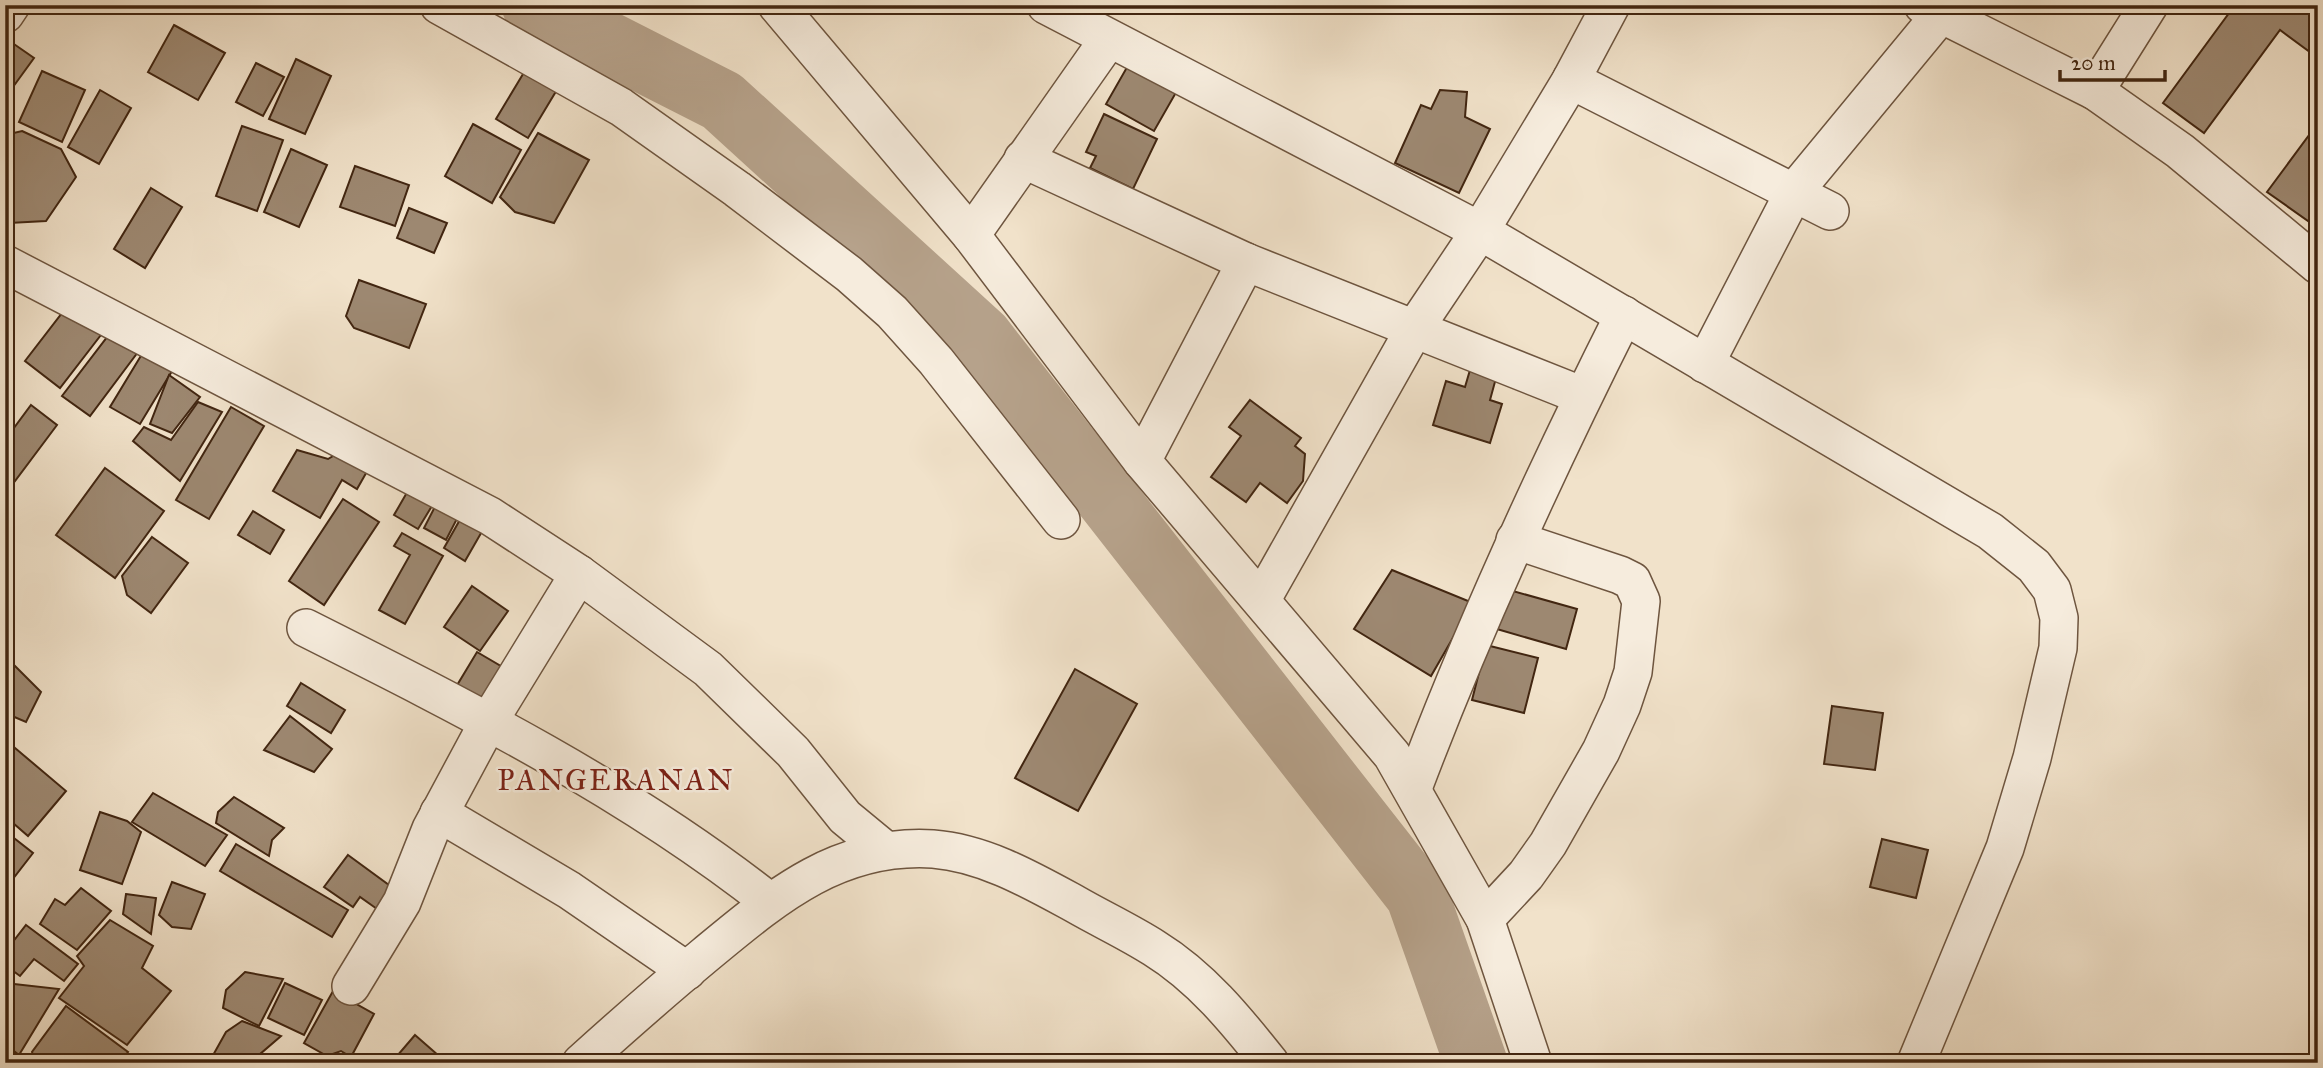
<svg xmlns="http://www.w3.org/2000/svg" width="2323" height="1068" font-family="'IM FELL Great Primer',serif">
	<style>
		.lines { fill: none; stroke-linecap: round; stroke-linejoin: round }
		.river { stroke: #b6a28b; stroke-width: 63 }
		.building { fill: #9d8871; stroke: #422611; stroke-width: 2 }
		.minor-casing { stroke: #6e553f; stroke-width: 40 }
		.minor { stroke: #f6ecdd; stroke-width: 37 }
		.labels { text-anchor: middle; dominant-baseline: central; stroke-width: 5; stroke-linejoin: round; paint-order: stroke }
		.quarter-label { font-size: 30px; letter-spacing: 2px; fill: #7a1f14; stroke: #f6ecdd }
	</style>
	<rect width="100%" height="100%" fill="#f1e2ca"/>
	<filter id="stains"><feTurbulence type="fractalNoise" baseFrequency=".00286" numOctaves="4"/><feColorMatrix values="0 0 0 0 .2 0 0 0 0 .09 0 0 0 0 .02 0 0 0 .5 -.17"/></filter>
	<radialGradient id="worn" r=".72"><stop offset=".6" stop-color="#630" stop-opacity="0"/><stop offset="1" stop-color="#630" stop-opacity=".3"/></radialGradient>
	<g class="lines">
		<path class="river" d="M533 5 722 101 981 337 1417 895 1476 1063"/>
	</g>
	<g class="building">
		<path d="M2235 5H2311L2318 10V58L2280 30 2204 133 2163 103Z"/>
		<path d="M174 25 225 53 198 100 148 72Z"/>
		<path d="M11 42 34 58 5 98V49Z"/>
		<path d="M296 59 331 76 305 134 269 119Z"/>
		<path d="M1130 62 1178 89 1154 131 1106 104Z"/>
		<path d="M256 63 284 77 263 116 236 102Z"/>
		<path d="M529 64 561 83 528 138 496 119Z"/>
		<path d="M42 71 85 90 62 142 19 122Z"/>
		<path d="M100 90 131 108 99 164 68 147Z"/>
		<path d="M1440 90 1467 92 1465 117 1490 129 1459 193 1395 163 1421 105 1431 109Z"/>
		<path d="M1104 114 1157 139 1133 189 1090 168 1096 156 1086 152Z"/>
		<path d="M2318 123V228L2267 192Z"/>
		<path d="M473 124 521 150 492 203 445 176Z"/>
		<path d="M242 126 283 140 257 211 216 196Z"/>
		<path d="M22 131 61 149 76 177 46 221 9 223 5 220V135Z"/>
		<path d="M538 133 589 160 554 223 515 212 500 197Z"/>
		<path d="M291 149 327 165 299 227 264 212Z"/>
		<path d="M355 166 409 185 395 226 340 207Z"/>
		<path d="M151 188 182 207 145 268 114 249Z"/>
		<path d="M409 208 447 223 434 253 397 238Z"/>
		<path d="M359 280 426 304 409 348 354 328 346 316Z"/>
		<path d="M69 304 104 331 60 388 25 361Z"/>
		<path d="M111 332 138 352 90 416 62 396Z"/>
		<path d="M142 354 172 371 140 424 110 407Z"/>
		<path d="M1470 370 1496 378 1490 400 1502 404 1490 443 1433 425 1446 381 1465 387Z"/>
		<path d="M169 375 200 397 172 433 150 424Z"/>
		<path d="M1250 400 1301 438 1295 446 1305 454 1303 481 1287 503 1260 483 1246 502 1211 477 1241 436 1229 427Z"/>
		<path d="M198 402 222 412 180 481 133 441 144 427 171 440Z"/>
		<path d="M31 405 57 425 6 493 5 440Z"/>
		<path d="M231 407 264 426 209 519 176 500Z"/>
		<path d="M297 450 328 459 340 452 369 468 357 489 342 480 320 518 273 491Z"/>
		<path d="M105 468 164 511 115 578 56 535Z"/>
		<path d="M413 482 438 496 418 529 394 515Z"/>
		<path d="M440 497 462 509 446 540 424 528Z"/>
		<path d="M343 499 379 522 324 605 289 581Z"/>
		<path d="M466 509 488 521 465 561 444 548Z"/>
		<path d="M253 511 284 530 270 554 238 535Z"/>
		<path d="M402 533 443 556 405 624 379 610 410 555 394 546Z"/>
		<path d="M152 537 188 563 151 613 127 595 122 576Z"/>
		<path d="M1392 570 1473 603 1431 676 1354 629Z"/>
		<path d="M472 586 508 611 480 651 444 627Z"/>
		<path d="M1502 588 1577 609 1566 649 1490 627Z"/>
		<path d="M1486 645 1538 658 1524 713 1472 700Z"/>
		<path d="M477 652 511 672 491 707 456 687Z"/>
		<path d="M5 656 41 692 26 722 5 713Z"/>
		<path d="M1075 669 1137 704 1078 811 1015 778Z"/>
		<path d="M301 683 345 710 331 733 287 706Z"/>
		<path d="M1832 706 1883 713 1875 770 1824 764Z"/>
		<path d="M290 716 332 749 314 772 264 750Z"/>
		<path d="M15 748 66 791 28 836 5 816V760Z"/>
		<path d="M153 793 227 835 205 866 132 822Z"/>
		<path d="M234 797 284 828 272 840 269 856 216 823 218 812Z"/>
		<path d="M100 812 127 821 141 832 122 884 80 870Z"/>
		<path d="M5 831 33 853 5 889Z"/>
		<path d="M1882 839 1928 850 1916 898 1870 887Z"/>
		<path d="M236 844 348 910 332 937 220 871Z"/>
		<path d="M348 855 393 888 377 909 360 897 353 907 324 887Z"/>
		<path d="M172 882 205 894 191 929 172 927 159 915Z"/>
		<path d="M81 888 111 911 77 950 40 924 55 899 65 905Z"/>
		<path d="M126 894 156 898 151 934 123 914Z"/>
		<path d="M110 920 153 946 142 968 171 991 127 1045 59 998 84 966 77 956Z"/>
		<path d="M26 925 78 964 64 981 34 959 20 976 5 965V952Z"/>
		<path d="M245 972 283 979 259 1026 223 1008 226 990Z"/>
		<path d="M5 983 59 989 19 1055 5 1044Z"/>
		<path d="M285 983 322 1000 304 1035 268 1018Z"/>
		<path d="M333 991 374 1014 351 1057 341 1051 327 1056 304 1043Z"/>
		<path d="M66 1006 128 1052 120 1063H36L32 1052Z"/>
		<path d="M242 1021 281 1036 259 1055 255 1063H224L212 1057 226 1032Z"/>
		<path d="M415 1035 447 1063H391Z"/>
	</g>
	<g class="lines">
		<defs>
			<g id="minor">
				<path d="M439 5 621 107 737 189 849 274 892 312 936 361 1061 520"/>
				<path d="M777 5 971 235 1142 461 1392 755 1485 919 1533 1063"/>
				<path d="M1046 5 1480 231 1990 531 2034 566 2052 590 2059 618 2058 648 2032 758 2005 848 1916 1063"/>
				<path d="M1923 5 2095 91 2180 151 2318 265"/>
				<path d="M5 14 11 5"/>
				<path d="M1571 80 1830 211"/>
				<path d="M2095 91 2149 5"/>
				<path d="M1023 159 1246 262 1583 396"/>
				<path d="M971 235 1108 40"/>
				<path d="M5 264 490 516 579 574 708 669 793 752 845 817 885 850"/>
				<path d="M1705 364 1794 192 1941 14"/>
				<path d="M1142 461 1246 262"/>
				<path d="M1262 599 1415 328 1480 231 1571 80 1611 5"/>
				<path d="M306 628C467 709 628 790 770 902"/>
				<path d="M1413 788C1474 626 1546 470 1624 315"/>
				<path d="M439 813 569 890 687 971"/>
				<path d="M1485 919 1526 875 1548 844 1601 751 1622 705 1633 672 1641 601 1632 581 1620 575 1515 540"/>
				<path d="M351 986 402 902 431 829 489 721 579 574"/>
				<path d="M581 1063C622 1026 663 990 705 955 774 898 837 843 933 849 984 853 1031 880 1075 904 1101 919 1129 932 1154 948 1201 977 1236 1020 1270 1063"/>
			</g>
		</defs>
		<use href="#minor" class="minor-casing"/>
		<use href="#minor" class="minor"/>
	</g>
	<g class="labels">
		<g class="quarter-label">
			<text x="616" y="780">PANGERANAN</text>
		</g>
	</g>
	<rect width="2323" height="1068" fill="none" stroke="#f1e2ca" stroke-width="28"/>
	<rect x="7" y="7" width="2309" height="1054" fill="none" stroke="#422611" stroke-width="3.5"/>
	<rect x="14" y="14" width="2295" height="1040" fill="none" stroke="#422611" stroke-width="2"/>
	<path d="M2060 70v10h105v-10" fill="none" stroke="#422611" stroke-width="3.5"/>
	<text x="2071" y="70" font-size="21" fill="#422611" stroke="#f6ecdd" stroke-width="5" paint-order="stroke">20 m</text>
	<rect width="100%" height="100%" filter="url(#stains)"/>
	<rect width="100%" height="100%" fill="url(#worn)"/>
</svg>
